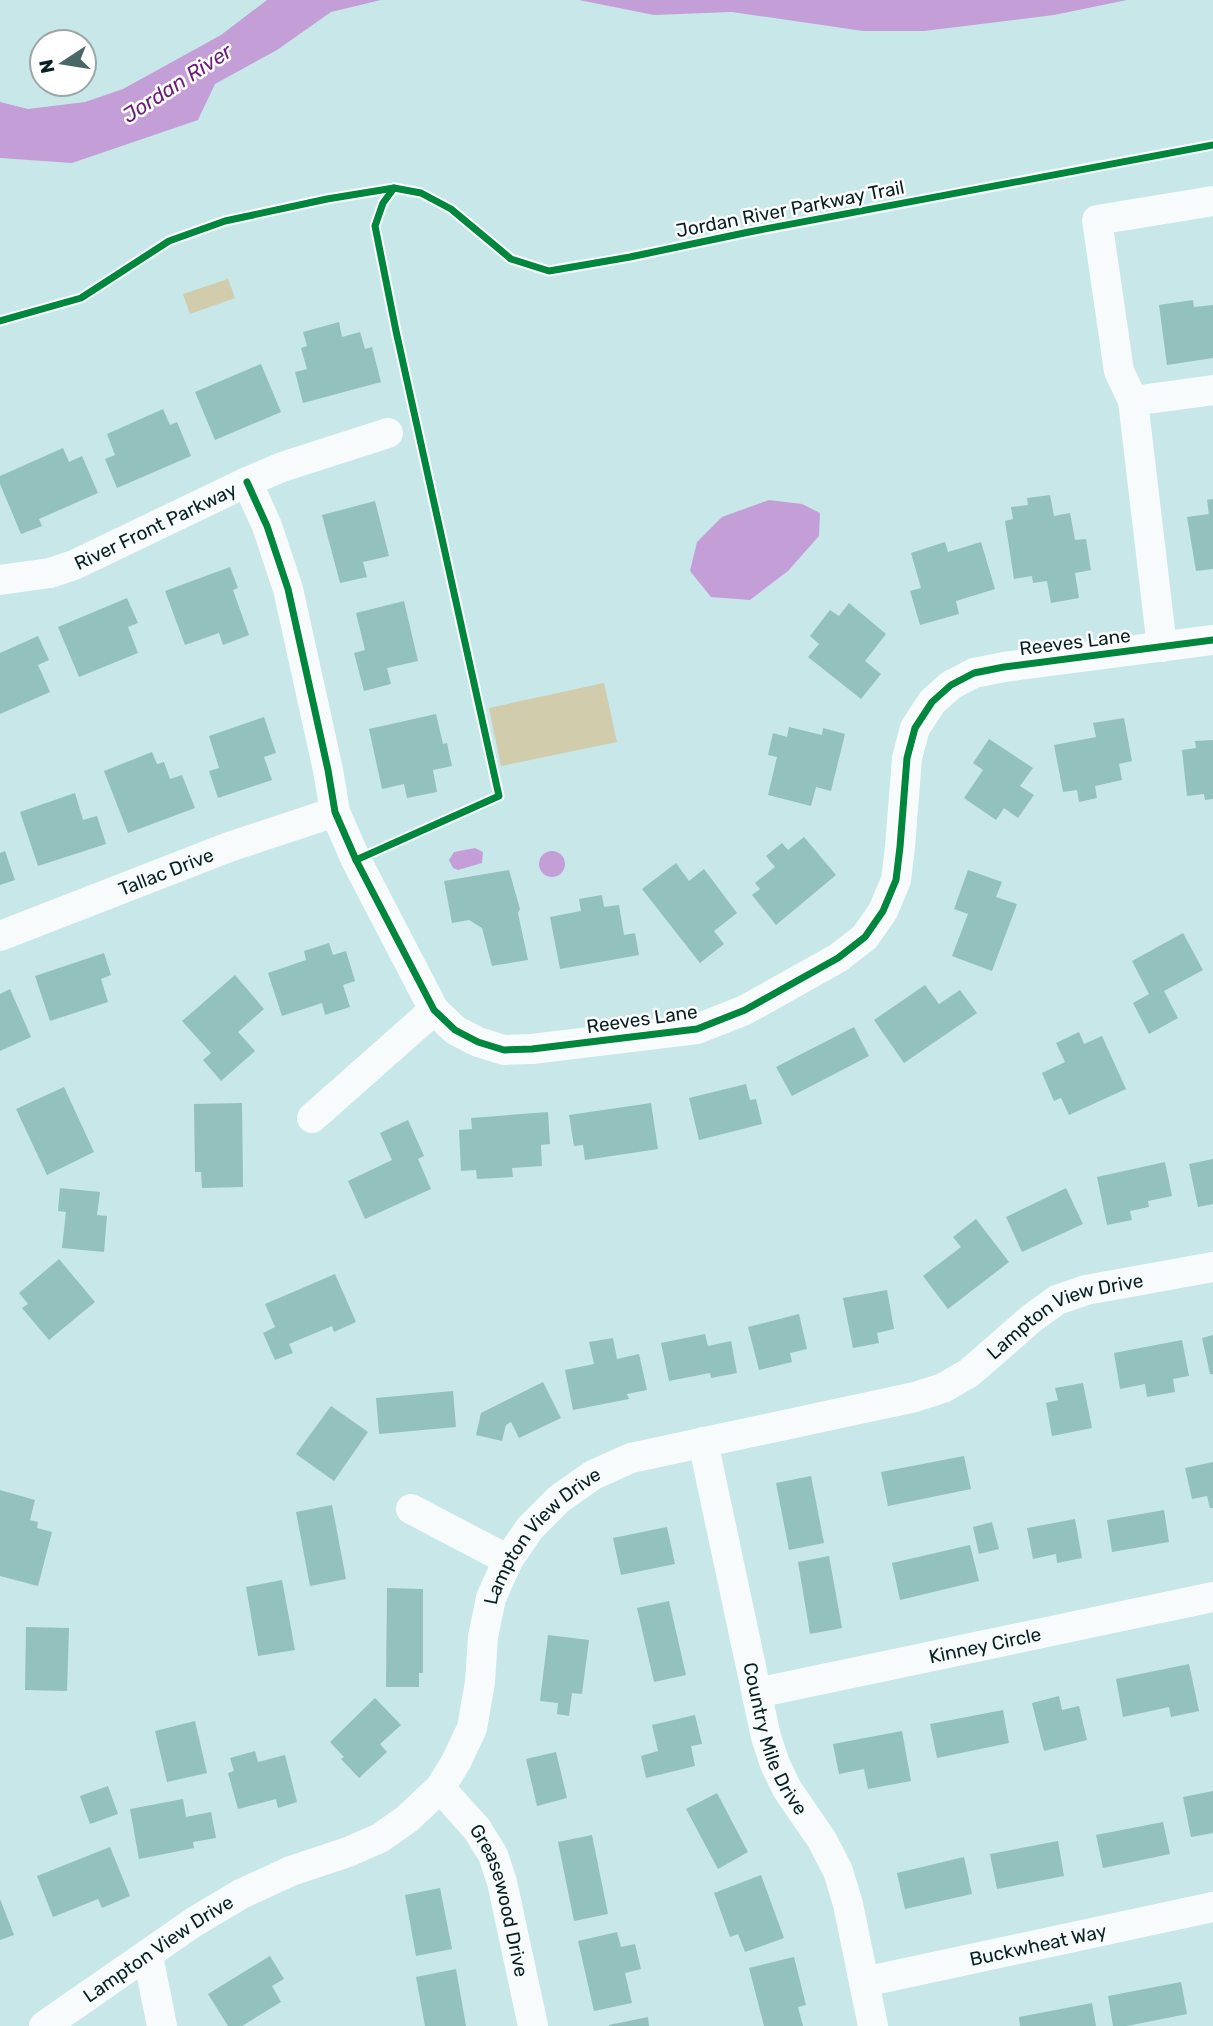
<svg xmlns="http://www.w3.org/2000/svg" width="1213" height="2026" font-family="Rubik,sans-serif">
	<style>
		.green { fill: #d1ccab }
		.water { fill: #c49fd7 }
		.building { fill: #93c1be }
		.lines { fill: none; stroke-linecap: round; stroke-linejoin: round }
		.minor { stroke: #f7fbfc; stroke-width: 30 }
		.cycleway-casing { stroke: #fff; stroke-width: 11 }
		.cycleway { stroke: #00873e; stroke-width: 7 }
		.labels { text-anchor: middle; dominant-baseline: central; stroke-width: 5; stroke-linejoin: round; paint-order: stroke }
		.street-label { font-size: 19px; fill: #072021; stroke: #fff }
		.water-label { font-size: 21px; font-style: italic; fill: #6d1b7b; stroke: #fff }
	</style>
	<rect width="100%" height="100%" fill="#c7e7e9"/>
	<g class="green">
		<path d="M228 279 235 298 190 314 183 294Z"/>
		<path d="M604 683 617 742 501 766 489 708Z"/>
	</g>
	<g class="water">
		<path d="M267 0H381L331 12 277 50 215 84 198 120 72 163 0 158V102L28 109 85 102 123 89 221 35Z"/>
		<path d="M579 0H1127L1054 15 924 31H863L732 12 654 15Z"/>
		<path d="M769 500 802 504 820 513 819 536 788 571 750 600 711 597 690 571 697 542 722 517Z"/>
		<path d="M475 848 483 852 482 863 458 870 453 868 449 860 454 852Z"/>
		<circle cx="552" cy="864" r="13"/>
	</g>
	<g class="building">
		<path d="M1193 300 1194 307 1213 305V358L1167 365 1159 305Z"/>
		<path d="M339 322 342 337 360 332 365 349 372 347 381 382 303 403 295 372 307 369 301 348 307 346 303 332Z"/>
		<path d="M261 364 281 412 215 440 195 392Z"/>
		<path d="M163 409 170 425 177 422 191 456 117 488 105 459 115 455 107 434Z"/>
		<path d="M63 448 69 462 82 456 98 493 39 519 42 526 21 534 0 484V476Z"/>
		<path d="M1050 495 1054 516 1070 513 1075 540 1086 539 1091 570 1075 573 1079 598 1051 603 1047 581 1033 583 1032 576 1014 579 1005 521 1013 519 1011 507 1028 505 1027 498Z"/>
		<path d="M1213 499V569L1196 571 1187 517 1209 514 1207 500Z"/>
		<path d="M375 501 389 556 363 562 367 577 340 583 322 515Z"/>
		<path d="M945 542 948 552 981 542 995 589 956 601 959 614 920 625 910 591 921 588 911 553Z"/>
		<path d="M230 567 238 588 233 590 249 635 223 645 219 633 185 645 165 591Z"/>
		<path d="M127 598 138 623 128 627 138 653 79 677 58 627Z"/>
		<path d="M404 601 418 661 387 668 391 684 364 691 354 653 365 650 356 613Z"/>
		<path d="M849 603 886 634 865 661 881 674 861 699 808 657 819 644 810 636 830 610 839 616Z"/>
		<path d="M38 636 49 660 38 665 50 692 0 714V653Z"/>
		<path d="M436 714 443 744 447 743 452 766 433 770 437 792 407 798 404 784 382 789 369 729Z"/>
		<path d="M264 717 276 753 264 757 272 780 218 798 209 771 219 768 209 736Z"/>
		<path d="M1124 718 1132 761 1119 764 1122 780 1095 786 1097 798 1079 802 1077 790 1063 792 1054 745 1096 737 1093 723Z"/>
		<path d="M789 727 822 735 823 728 845 734 831 791 816 787 811 806 768 795 777 757 768 755 773 733 787 737Z"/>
		<path d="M989 739 1033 768 1020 786 1034 795 1018 818 1004 808 996 820 964 798 983 770 973 763Z"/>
		<path d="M1213 740V799L1205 800 1204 794 1187 796 1182 750 1196 748 1195 741Z"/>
		<path d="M152 752 157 764 164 762 170 779 182 775 195 808 128 833 104 771Z"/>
		<path d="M75 793 83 820 97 816 106 844 38 866 20 812Z"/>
		<path d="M804 837 836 875 776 925 752 895 760 889 755 883 775 867 766 856 782 843 788 850Z"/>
		<path d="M5 851 15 880 0 885V853Z"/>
		<path d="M676 863 689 881 704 869 737 913 714 931 724 944 700 963 642 889Z"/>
		<path d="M509 870 520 909 518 913 528 960 492 966 482 928 469 920 452 923 444 881Z"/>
		<path d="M968 870 1002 882 996 897 1017 904 992 971 952 956 968 914 954 909Z"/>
		<path d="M602 895 604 907 619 905 624 935 635 933 639 955 560 969 550 917 581 911 579 899Z"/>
		<path d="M1183 933 1203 970 1164 991 1178 1018 1149 1034 1133 1003 1149 994 1132 961Z"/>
		<path d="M329 943 333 955 346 951 355 981 343 985 350 1007 325 1015 322 1003 282 1016 268 973 306 960 304 951Z"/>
		<path d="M104 953 111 975 101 979 108 1002 50 1021 35 976Z"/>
		<path d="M235 975 264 1009 238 1032 255 1051 221 1081 203 1060 211 1053 182 1021Z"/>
		<path d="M925 985 939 1004 960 990 977 1013 904 1063 874 1020Z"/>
		<path d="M10 989 31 1037 0 1051V994Z"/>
		<path d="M854 1027 869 1056 792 1096 776 1067Z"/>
		<path d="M1079 1032 1084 1044 1102 1036 1126 1089 1069 1115 1061 1098 1054 1101 1042 1073 1065 1062 1056 1043Z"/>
		<path d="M746 1084 750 1100 756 1099 762 1124 699 1140 689 1098Z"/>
		<path d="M64 1087 94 1152 47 1175 16 1109Z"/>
		<path d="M242 1103 243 1187 202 1188 201 1172H195L194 1104Z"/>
		<path d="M651 1103 658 1149 585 1160 583 1145 574 1146 569 1115Z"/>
		<path d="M548 1112 550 1144 541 1145 542 1166 512 1168 513 1177 477 1179 476 1170 461 1171 459 1130 472 1129 471 1118Z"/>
		<path d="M408 1120 424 1156 418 1159 431 1189 365 1219 348 1181 392 1160 380 1133Z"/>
		<path d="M1213 1159V1204L1198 1207 1189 1164Z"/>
		<path d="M1165 1162 1172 1196 1148 1201 1149 1207 1130 1211 1132 1220 1107 1225 1097 1177Z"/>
		<path d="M60 1188 100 1192 97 1215 107 1216 104 1252 62 1248 66 1212 58 1211Z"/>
		<path d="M1066 1188 1083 1224 1022 1252 1006 1217Z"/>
		<path d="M976 1219 1009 1262 948 1309 923 1276 961 1247 953 1237Z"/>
		<path d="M59 1259 95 1302 49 1340 22 1308 28 1304 19 1293Z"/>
		<path d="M335 1274 356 1322 334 1332 332 1326 289 1344 293 1353 275 1360 263 1333 275 1327 265 1304Z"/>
		<path d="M887 1290 894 1329 877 1333 879 1343 853 1348 843 1298Z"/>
		<path d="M799 1314 807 1349 790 1353 792 1362 759 1370 748 1327Z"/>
		<path d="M705 1334 708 1346 731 1341 737 1373 711 1378 710 1373 669 1381 661 1343Z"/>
		<path d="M1213 1335V1374H1210L1202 1338Z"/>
		<path d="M613 1338 617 1359 639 1354 647 1390 627 1394 629 1399 573 1410 565 1370 594 1364 589 1342Z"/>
		<path d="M1182 1340 1189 1376 1173 1379 1175 1392 1147 1397 1145 1384 1120 1389 1114 1353Z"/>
		<path d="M543 1382 561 1418 519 1438 511 1422 506 1425 502 1441 476 1435 481 1413Z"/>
		<path d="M1083 1383 1092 1428 1052 1436 1046 1403 1058 1400 1055 1388Z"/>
		<path d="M453 1391 456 1427 379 1434 376 1398Z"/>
		<path d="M331 1406 368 1432 334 1481 296 1454Z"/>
		<path d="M964 1456 971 1489 888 1506 881 1472Z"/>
		<path d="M1213 1462V1508H1210L1207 1496 1192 1499 1185 1468Z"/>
		<path d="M811 1476 824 1543 789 1550 776 1483Z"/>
		<path d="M0 1490 35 1500 30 1520 38 1522 37 1528 52 1532 38 1586 0 1576Z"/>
		<path d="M332 1505 346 1579 310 1586 296 1512Z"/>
		<path d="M1164 1510 1169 1542 1112 1552 1107 1520Z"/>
		<path d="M1075 1519 1082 1558 1057 1563 1056 1554 1033 1559 1027 1528Z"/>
		<path d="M992 1522 999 1549 979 1554 973 1527Z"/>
		<path d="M667 1527 675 1564 621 1575 613 1538Z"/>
		<path d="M970 1545 979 1581 900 1600 892 1563Z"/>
		<path d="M829 1556 842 1628 810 1634 798 1562Z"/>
		<path d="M282 1580 295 1650 258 1656 246 1587Z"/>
		<path d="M387 1588 423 1589V1673H419V1687H386Z"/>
		<path d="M669 1601 686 1675 654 1682 637 1608Z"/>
		<path d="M26 1627 69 1628 67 1691 25 1690Z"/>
		<path d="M548 1635 589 1640 582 1694 572 1693 569 1716 557 1714 558 1703 540 1701Z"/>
		<path d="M1189 1664 1199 1711 1171 1717 1169 1707 1123 1717 1116 1679Z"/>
		<path d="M1059 1696 1062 1710 1079 1706 1087 1740 1044 1751 1032 1703Z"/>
		<path d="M375 1698 401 1725 380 1744 387 1752 359 1778 341 1759 344 1757 330 1742Z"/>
		<path d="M1003 1710 1009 1743 937 1758 930 1724Z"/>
		<path d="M695 1715 702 1744 691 1746 695 1766 646 1778 641 1756 658 1751 652 1725Z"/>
		<path d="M195 1721 207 1773 167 1782 155 1731Z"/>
		<path d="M902 1731 911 1781 868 1789 864 1769 839 1774 833 1744Z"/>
		<path d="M255 1751 258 1762 285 1755 297 1802 278 1808 276 1799 238 1809 228 1773 234 1771 230 1758Z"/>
		<path d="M556 1752 567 1798 537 1806 526 1759Z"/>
		<path d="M108 1786 118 1814 90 1824 80 1796Z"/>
		<path d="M1213 1791V1833L1191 1837 1183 1797Z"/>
		<path d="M717 1793 748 1852 718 1869 686 1809Z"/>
		<path d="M183 1799 186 1817 211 1812 216 1838 193 1842 194 1848 139 1859 130 1809Z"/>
		<path d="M1163 1822 1170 1854 1103 1868 1096 1835Z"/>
		<path d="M592 1835 608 1914 574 1921 558 1842Z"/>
		<path d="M1058 1841 1064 1876 997 1889 990 1854Z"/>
		<path d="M110 1847 130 1896 102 1908 98 1899 53 1917 37 1876Z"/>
		<path d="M964 1857 972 1894 905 1909 897 1873Z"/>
		<path d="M761 1875 784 1938 745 1952 738 1934 730 1937 714 1893Z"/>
		<path d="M440 1888 452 1949 416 1956 405 1895Z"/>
		<path d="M0 1899 14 1935 0 1940Z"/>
		<path d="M617 1932 621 1947 635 1944 641 1969 625 1973 632 2003 594 2011 578 1941Z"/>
		<path d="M270 1956 284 1979 272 1986 281 2002 242 2026H228L208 1994Z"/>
		<path d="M794 1957 806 2005 798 2007 803 2026H764L749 1968Z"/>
		<path d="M456 1969 466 2026H425L416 1977Z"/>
		<path d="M1181 1982 1187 2014 1127 2026H1113L1108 1996Z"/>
		<path d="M1092 2003 1096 2026H1020L1019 2017Z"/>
		<path d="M648 2017 649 2026H609V2025Z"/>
	</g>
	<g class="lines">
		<g class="minor">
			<path d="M1133 401 1119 371 1097 220 1213 201"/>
			<path d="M247 482 267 526 288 589 328 770 335 812 356 860 434 1010 455 1030 478 1042 504 1050 532 1049 697 1029 745 1010 838 958 865 937 883 911 896 880 900 847 907 758 915 728 932 702 951 685 974 673 1004 667 1213 640"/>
			<path id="s1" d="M0 580 50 573 74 565 247 482 282 467 388 433"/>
			<path d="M1162 647 1133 401 1213 390"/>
			<path id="s2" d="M0 936 229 847 335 812"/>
			<path d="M312 1118 434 1010"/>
			<path id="s3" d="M703 1442 766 1737 775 1764 787 1789 822 1840 838 1871 848 1904 873 2026"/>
			<path d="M411 1509 508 1560"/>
			<path id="s4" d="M757 1693 1213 1597"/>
			<path id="s5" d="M440 1788 477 1829 493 1855 502 1882 533 2026"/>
			<path d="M148 1956 162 2026"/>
			<path id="s6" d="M864 1982 1213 1907"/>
			<path id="s7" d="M44 2026 194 1922 241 1894 291 1871 348 1852 380 1838 407 1819 440 1788 456 1762 472 1728 480 1682 483 1637 491 1598 508 1560 530 1528 559 1499 593 1475 631 1458 915 1397 943 1388 969 1373 1032 1318 1057 1300 1086 1290 1213 1267"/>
		</g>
		<defs>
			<g id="cycleway">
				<path d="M0 321 81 298 169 241 225 221 327 199 394 188"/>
				<path d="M247 482 267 526 288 589 328 770 335 812 356 860 434 1010 455 1030 478 1042 504 1050 532 1049 697 1029 745 1010 838 958 865 937 883 911 896 880 900 847 907 758 915 728 932 702 951 685 974 673 1004 667 1213 640"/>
				<path d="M356 860 499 796 396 331 375 226 383 203 394 188 421 193 451 209 511 259 549 271 630 257 749 232 1213 145"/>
			</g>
		</defs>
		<use href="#cycleway" class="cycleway-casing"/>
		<use href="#cycleway" class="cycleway"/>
	</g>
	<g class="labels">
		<g class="street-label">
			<text transform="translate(790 209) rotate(-11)">Jordan River Parkway Trail</text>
			<text stroke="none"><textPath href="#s1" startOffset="166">River Front Parkway</textPath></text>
			<text transform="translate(1075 642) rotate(-7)">Reeves Lane</text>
			<text stroke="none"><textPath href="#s2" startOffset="178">Tallac Drive</textPath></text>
			<text transform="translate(642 1019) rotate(-8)">Reeves Lane</text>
			<text stroke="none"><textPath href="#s7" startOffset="1335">Lampton View Drive</textPath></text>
			<text stroke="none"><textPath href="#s7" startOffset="747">Lampton View Drive</textPath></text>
			<text stroke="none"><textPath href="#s4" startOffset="233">Kinney Circle</textPath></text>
			<text stroke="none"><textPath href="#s3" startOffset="306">Country Mile Drive</textPath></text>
			<text stroke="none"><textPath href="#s5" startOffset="131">Greasewood Drive</textPath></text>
			<text stroke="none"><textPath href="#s6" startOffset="178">Buckwheat Way</textPath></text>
			<text stroke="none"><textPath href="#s7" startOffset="138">Lampton View Drive</textPath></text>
		</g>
		<g class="water-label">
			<text transform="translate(177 83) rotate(-33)">Jordan River</text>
		</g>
	</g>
	<g transform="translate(63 63) rotate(258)"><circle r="33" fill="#ffffff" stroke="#9ca6a6" stroke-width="2"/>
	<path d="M0-5L12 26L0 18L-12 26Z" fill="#4a6667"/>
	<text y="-10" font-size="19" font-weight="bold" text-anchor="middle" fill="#072021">N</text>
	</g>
</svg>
